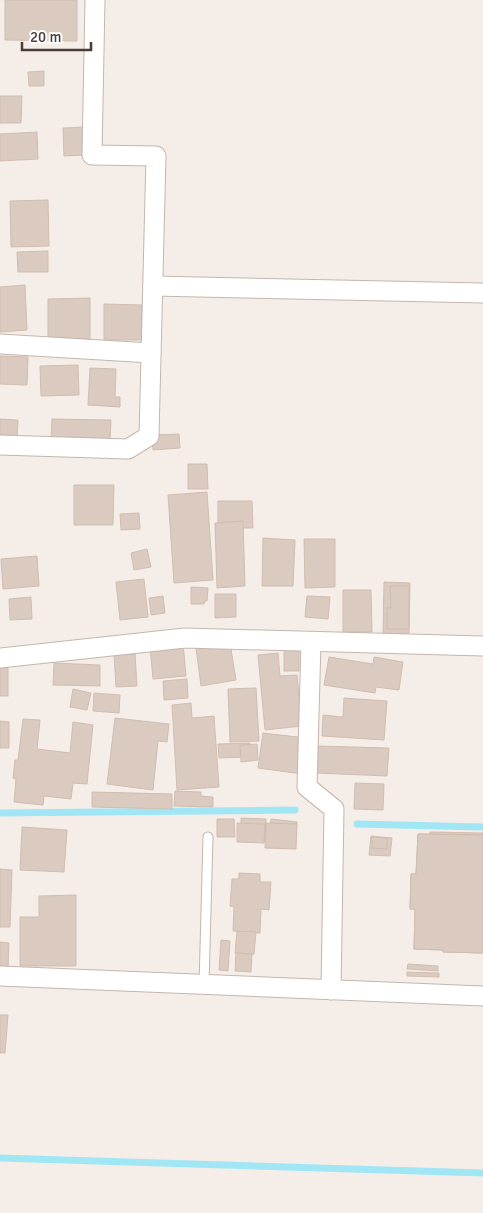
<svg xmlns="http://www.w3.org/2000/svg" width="483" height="1213" font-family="Signika,sans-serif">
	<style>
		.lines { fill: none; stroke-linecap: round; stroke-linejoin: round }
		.stream { stroke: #a1e6f5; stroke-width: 7 }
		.building { fill: #dacac0; stroke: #d2bdaf }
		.service-casing { stroke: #c4b6ad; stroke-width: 11 }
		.minor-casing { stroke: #c4b6ad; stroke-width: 21 }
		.service { stroke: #fff; stroke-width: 9 }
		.minor { stroke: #fff; stroke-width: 19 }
	</style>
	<rect width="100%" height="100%" fill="#f5eee8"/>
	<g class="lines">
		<g class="stream">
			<path d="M0 813 295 810"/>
			<path d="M357 824 483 827"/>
			<path d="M0 1158 483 1173"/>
		</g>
	</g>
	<g class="building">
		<path d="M5 0H77V41L5 40Z"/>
		<path d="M44 71V86H29L28 72Z"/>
		<path d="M0 96H22L21 123H0Z"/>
		<path d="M85 127 86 155 64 156 63 128Z"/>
		<path d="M37 132 38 159 0 161V134Z"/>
		<path d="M48 200 49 246 11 247 10 201Z"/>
		<path d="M48 251V272H18L17 252Z"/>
		<path d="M25 285 27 330 0 332V287Z"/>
		<path d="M90 298V339L48 340V299Z"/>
		<path d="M104 304 142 305V340H104Z"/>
		<path d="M0 356 28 357 27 385 0 384Z"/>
		<path d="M78 365 79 395 41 396 40 366Z"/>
		<path d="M90 368 116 369 115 397H120V407L88 405Z"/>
		<path d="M0 419 18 420 17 439H0Z"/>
		<path d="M52 419 111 420 110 440 51 438Z"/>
		<path d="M179 434 180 448 153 450 152 435Z"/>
		<path d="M188 464H207L208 489H188Z"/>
		<path d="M74 485H114L113 525H74Z"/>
		<path d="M207 492 213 580 174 583 168 495Z"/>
		<path d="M218 501H252L253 528H218Z"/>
		<path d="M139 513 140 529 121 530 120 514Z"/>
		<path d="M243 521 245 586 217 588 215 523Z"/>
		<path d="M263 538 295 540 293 586H262Z"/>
		<path d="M304 539H335V587L305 588Z"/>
		<path d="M147 549 151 567 134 570 131 553Z"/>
		<path d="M37 556 39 586 3 589 1 559Z"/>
		<path d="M144 579 148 617 120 620 116 582Z"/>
		<path d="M384 582 410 583 409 633 383 634Z"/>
		<path d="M390 586H409V629H387V608H391Z"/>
		<path d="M191 587 208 588 207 601H205L204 604H191Z"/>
		<path d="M343 590H371L372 632H343Z"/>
		<path d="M215 594H236V617L215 618Z"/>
		<path d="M163 596 165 613 151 615 149 598Z"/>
		<path d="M307 596 330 597 328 619 305 617Z"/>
		<path d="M31 597 32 619 10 620 9 599Z"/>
		<path d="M183 643 186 676 153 679 150 646Z"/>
		<path d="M230 643 236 680 201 686 196 648Z"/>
		<rect x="284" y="649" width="15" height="22"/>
		<path d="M278 653 280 676 297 675 302 726 265 730 258 655Z"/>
		<path d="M135 654 137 686 116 687 114 655Z"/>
		<path d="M329 657 373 664 374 657 403 662 399 690 376 687 375 693 324 685Z"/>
		<path d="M54 663 100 665V686L53 685Z"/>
		<rect x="0" y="665" width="8" height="31"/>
		<path d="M187 679 188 698 164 700 163 681Z"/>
		<path d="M256 688 259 741 230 742 228 689Z"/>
		<path d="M73 689 91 693 87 710 70 707Z"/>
		<path d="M94 693 120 695 119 713 93 711Z"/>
		<path d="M344 698 387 701 384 740 322 736 323 715 343 717Z"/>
		<path d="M191 703 192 718 214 716 219 787 177 790 172 705Z"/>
		<path d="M115 718 169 724 167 742 158 741 153 790 107 784Z"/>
		<path d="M23 719 40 720 37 749 70 753 73 722 93 725 87 784 73 783 71 799 44 796 43 805 14 802 16 779 13 778 15 760H18Z"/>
		<path d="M0 721 9 722V748H0Z"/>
		<path d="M263 733 306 738 302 774 258 768Z"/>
		<path d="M250 743V757L219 758 218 744Z"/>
		<path d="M257 744 258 760 241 762 240 745Z"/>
		<path d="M317 746 389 748 387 776 316 773Z"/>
		<path d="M355 783 384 784 383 810 354 809Z"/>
		<path d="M175 791 201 792V796L213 797V807L174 806Z"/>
		<path d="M92 792 172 794V809L92 807Z"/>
		<path d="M241 818 266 819 265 842 241 841Z"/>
		<path d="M217 819H234L235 837H217Z"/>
		<path d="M271 819 297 822 295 847 268 844Z"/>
		<path d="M237 823 265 824 264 843 237 842Z"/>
		<path d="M266 823 297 824 296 849 265 848Z"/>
		<path d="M22 827 67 830 64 872 20 870Z"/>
		<path d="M430 832 483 833V943L426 942 428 901H418L419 874H427Z"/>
		<path d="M418 834 483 835V953L443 952V950L414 949 415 909H410L411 874H416Z"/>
		<path d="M418 834 483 835V953L443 952V950L414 949 415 909H410L411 874H416Z"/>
		<path d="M371 836 392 838 390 856 369 855Z"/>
		<path d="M372 837 387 838V849L372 848Z"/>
		<path d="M0 869 12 870 10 927H0Z"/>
		<path d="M239 873 260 874V882H271L269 910 261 909 260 933 233 931 234 907 230 906 232 879H239Z"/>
		<path d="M76 895V966H20V917H39V896Z"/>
		<path d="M237 931 256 932 254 954 235 953Z"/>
		<path d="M221 940 230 941 228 971 219 970Z"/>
		<path d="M0 942 9 943 8 969H0Z"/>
		<path d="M236 953 252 954 251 972 235 971Z"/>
		<path d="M408 964 438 966V971L407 969Z"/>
		<path d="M407 972 439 973V977L407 976Z"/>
		<path d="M0 1015H8L5 1053H0Z"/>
	</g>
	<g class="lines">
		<defs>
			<path id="service" d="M204 985 208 837"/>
			<g id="minor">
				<path d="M153 286 483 293"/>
				<path d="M0 344 151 353"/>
				<path d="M0 445 128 449 149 436 156 156 92 155 95 0"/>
				<path d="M311 642 307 787 334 809 331 990"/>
				<path d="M0 658 185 638 483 646"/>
				<path d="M0 976 483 996"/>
			</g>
		</defs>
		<use href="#service" class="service-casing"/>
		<use href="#minor" class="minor-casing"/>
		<use href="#service" class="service"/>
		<use href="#minor" class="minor"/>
	</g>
	<path d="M22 42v8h69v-8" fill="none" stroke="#493d36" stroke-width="2.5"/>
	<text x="30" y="42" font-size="15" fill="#493d36" stroke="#ffffff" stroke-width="4" paint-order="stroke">20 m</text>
</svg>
